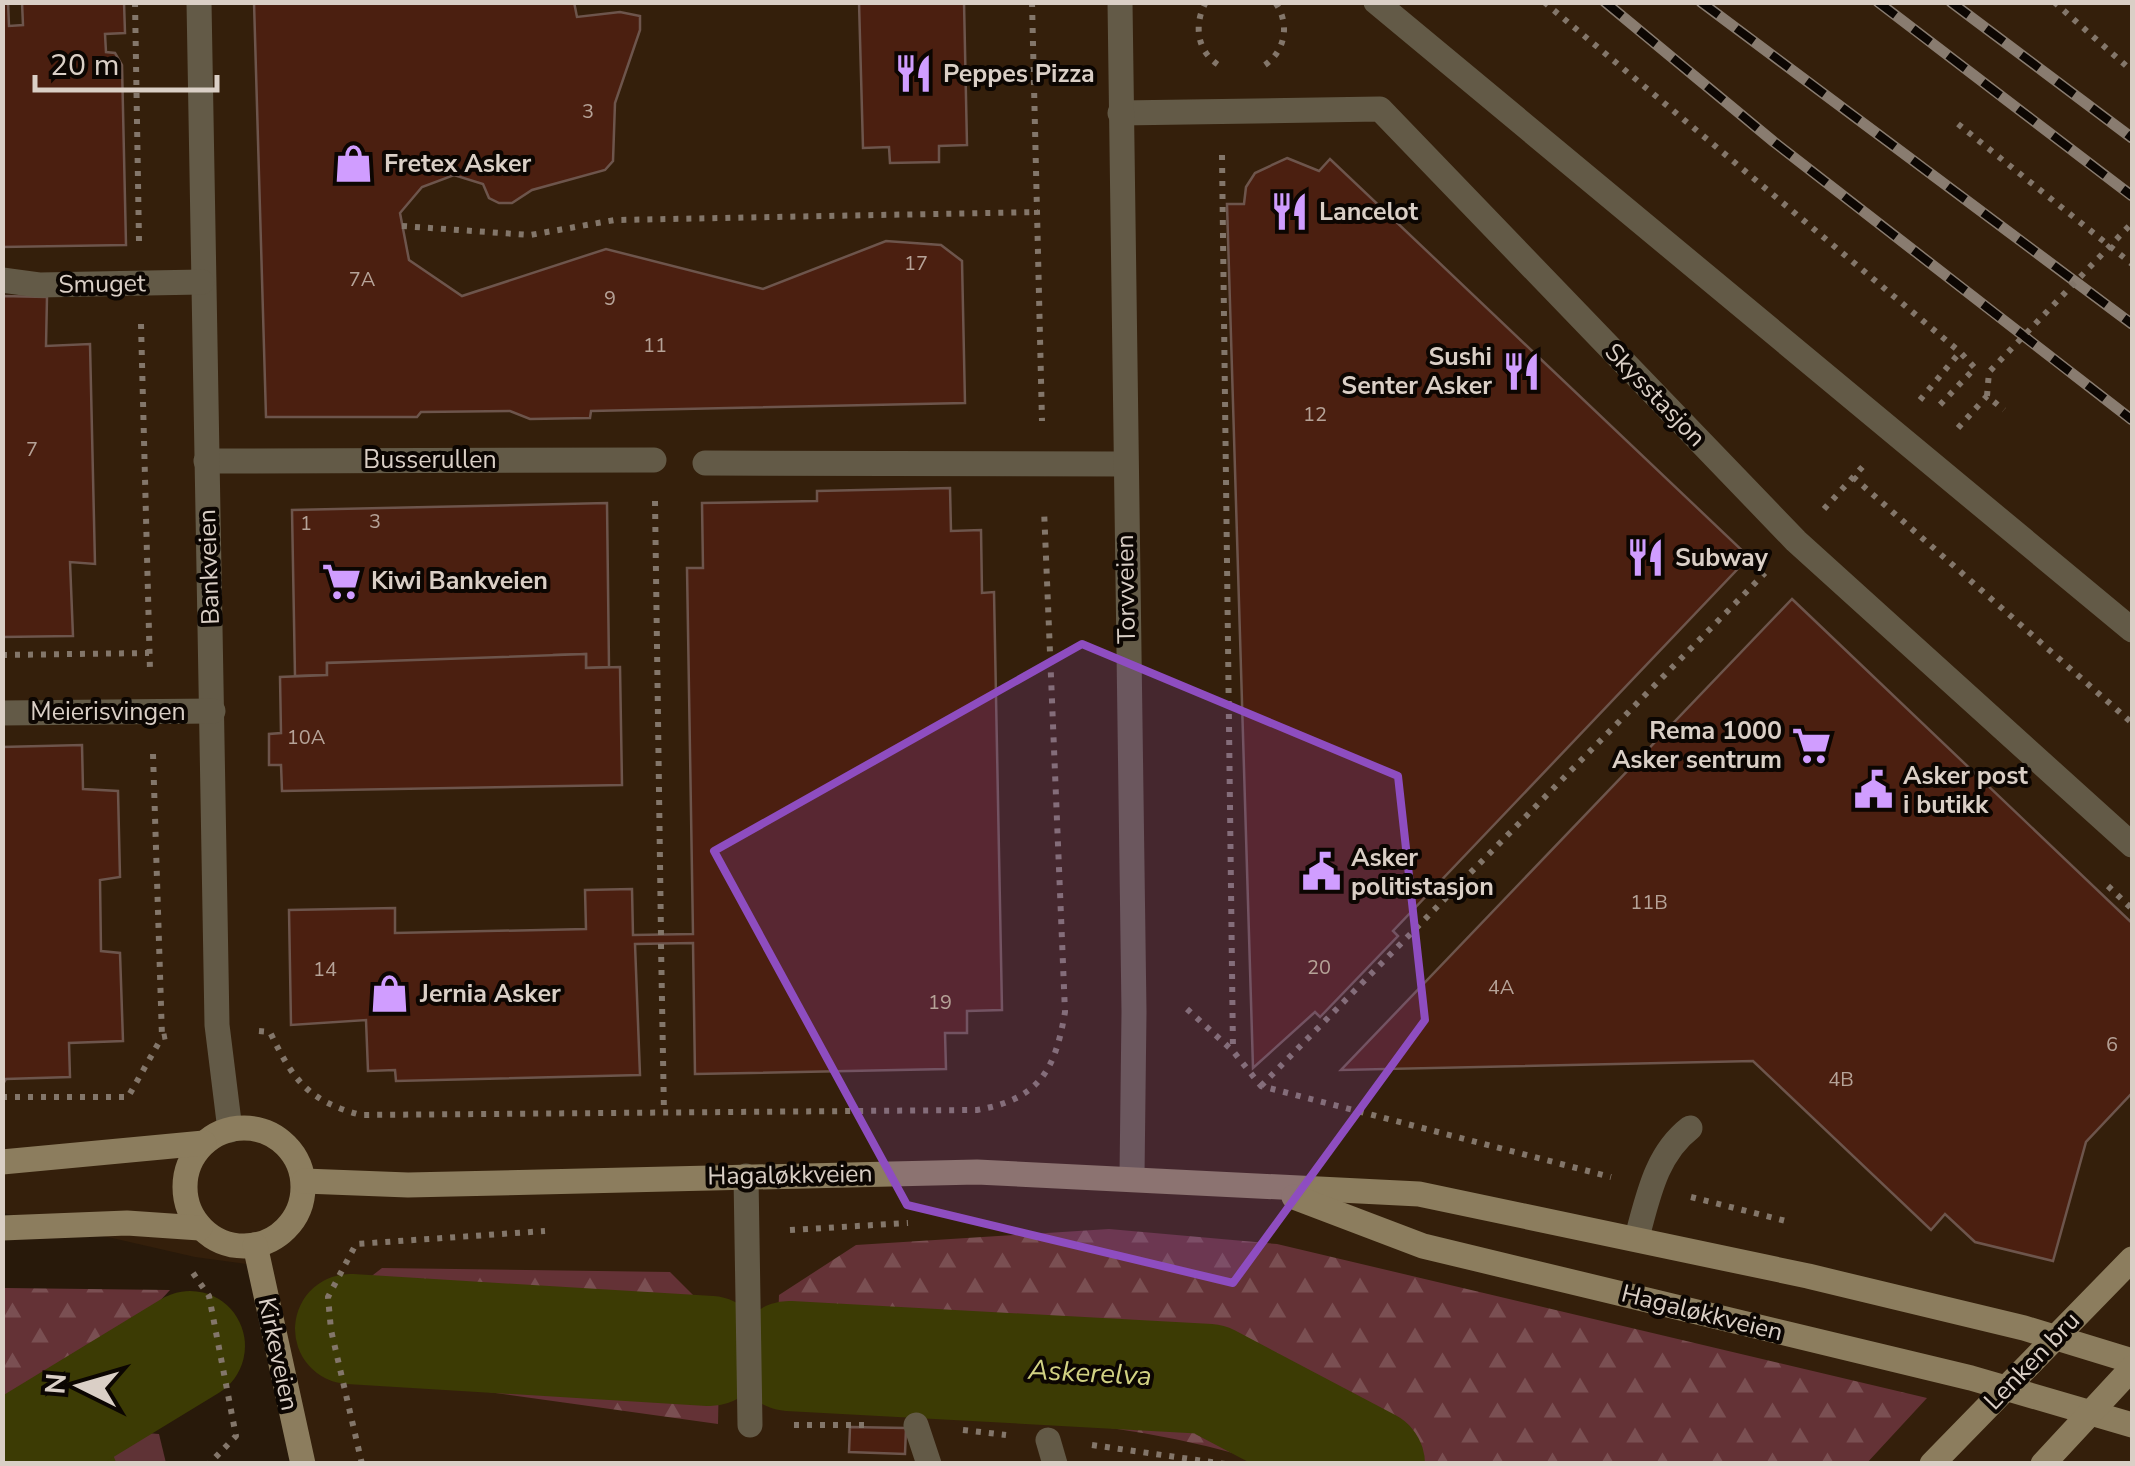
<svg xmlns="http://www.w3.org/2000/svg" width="2135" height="1466" font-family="'Nunito Sans',sans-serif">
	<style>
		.built { fill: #341f0b }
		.forest { fill: url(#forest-firs) }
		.park { fill: #5f3336 }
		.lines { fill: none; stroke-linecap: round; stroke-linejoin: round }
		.stream { stroke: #3c3b04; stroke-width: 18 }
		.river { stroke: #3c3b04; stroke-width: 110 }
		.building { fill: #4b1f10; stroke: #6d554c; stroke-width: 2.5 }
		.path { stroke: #83766a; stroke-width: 6; stroke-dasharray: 5 8; stroke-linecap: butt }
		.lane { stroke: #635a47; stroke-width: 25 }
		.street { stroke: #635a47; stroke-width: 25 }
		.secondary { stroke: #8c7d5e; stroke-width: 25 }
		.rail-casing { stroke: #897c70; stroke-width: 11 }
		.rail { stroke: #0c0602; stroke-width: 8; stroke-dasharray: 22; stroke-linecap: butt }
		.path-bridge { stroke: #83766a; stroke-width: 6; stroke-dasharray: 5 8; stroke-linecap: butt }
		.secondary-bridge { stroke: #8c7d5e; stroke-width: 25 }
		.marked { fill: #8e4dc0; fill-opacity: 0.2; stroke: #8e4dc0; stroke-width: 8; stroke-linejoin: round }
		.labels { text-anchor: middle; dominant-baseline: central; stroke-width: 8; stroke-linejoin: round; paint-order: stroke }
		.number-label { font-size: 20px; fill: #b6a398 }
		.poi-label { font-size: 25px; font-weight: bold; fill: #dacfc6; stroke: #0c0602; text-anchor: start }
		.street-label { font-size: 25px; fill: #dacfc6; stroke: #0c0602 }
		.water-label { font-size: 28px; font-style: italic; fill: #d2d283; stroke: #0c0602 }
	</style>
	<defs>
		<pattern id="forest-firs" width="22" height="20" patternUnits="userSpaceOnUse" patternTransform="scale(2.5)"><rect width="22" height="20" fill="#643236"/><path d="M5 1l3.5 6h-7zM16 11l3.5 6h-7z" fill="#7a4f52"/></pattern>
	</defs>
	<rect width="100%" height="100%" fill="#28190a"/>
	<path class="built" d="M3 3H2132V1463H302L254 1265 195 1257 3 1213Z"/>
	<g class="forest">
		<path d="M1109 1229 1277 1244 1927 1398 1866 1464H1269C1111 1412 940 1414 775 1408L779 1295 856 1245Z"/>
		<path d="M382 1268 670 1272 720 1322 718 1424 360 1374 350 1329 355 1289Z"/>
		<path d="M2 1288H5L170 1290 52 1417 3 1414Z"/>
	</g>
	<path class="park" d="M3 1421 159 1434 166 1463H3Z"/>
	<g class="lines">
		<path class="stream" d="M86 1409 107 1464"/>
		<g class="river">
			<path d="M350 1329 710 1351"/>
			<path d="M789 1356 1209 1379 1370 1464"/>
			<path d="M2 1451 16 1452 190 1346"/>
		</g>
	</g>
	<g class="building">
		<path d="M2 2H8L9 26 23 25 22 2H124L125 33 105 34 106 52 115 53 122 65 126 245 2 247Z"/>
		<path d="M254 2H574L577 17 620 12 640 16V30L615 103 613 161 605 170 532 190 512 203H499L489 198 483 184 454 175 422 187 400 213 409 260 462 296 606 249 763 289 886 241 941 245 962 261 965 403 591 411 590 418 530 419 510 411 421 412 417 417H266Z"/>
		<path d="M859 2H964L967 145 939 146V162L890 163 889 147 863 148Z"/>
		<path d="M1287 158 1319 171 1330 159 1749 557 1393 931 1398 936 1320 1017 1315 1012 1253 1068 1227 204H1244L1246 187 1255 173Z"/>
		<path d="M2 296 47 297 46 346 90 344 95 564 70 562 73 636 2 637Z"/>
		<path d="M950 488 951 531 981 530 982 593 994 592 1002 1010 967 1011V1033H945L946 1069 695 1074 693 943 635 944 640 1075 396 1081 395 1070 368 1071 366 1020 291 1025 289 910 395 908V933L586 929 585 890 632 889 633 935 693 934 687 568H703L702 503 817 501V491Z"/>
		<path d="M607 503 609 667 586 668V654L554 655V658L327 663V675L295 676 292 510Z"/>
		<path d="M1792 599 2132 923V1093L2086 1142 2053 1261 1975 1242 1945 1214 1931 1230 1753 1061 1341 1070Z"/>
		<path d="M586 654V668L620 667 622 785 282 791 281 765H269V734L281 733 280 677 327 675V663Z"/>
		<path d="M82 745 83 789 118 791 120 877 100 880 101 951 120 953 123 1041 69 1043 70 1077 6 1079 2 1086V747Z"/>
		<path d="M850 1427 906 1428 905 1454 849 1452Z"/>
	</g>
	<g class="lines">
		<g class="path">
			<path d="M135 2 139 241"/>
			<path d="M1032 2 1042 421"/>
			<path d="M1206 2C1193 25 1197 52 1220 66"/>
			<path d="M1544 2 1960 352"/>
			<path d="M2054 2 2132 71"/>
			<path d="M1265 65C1286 50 1290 23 1275 2"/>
			<path d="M1958 124 2132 264"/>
			<path d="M1222 155 1233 1051"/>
			<path d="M402 226 530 235 615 220 1038 212"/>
			<path d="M141 324 150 671"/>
			<path d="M1920 400 1960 352 1975 368 1935 410"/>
			<path d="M1958 428 1987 396 2004 410"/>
			<path d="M1853 477 2132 723"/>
			<path d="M655 501 661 935"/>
			<path d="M1824 509 1866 463"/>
			<path d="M2 655 149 653"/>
			<path d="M153 754 162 1037"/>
			<path d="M2108 886 2132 909"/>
			<path d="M661 944 664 1113"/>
			<path d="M1187 1009 1233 1051 1261 1086 1611 1177"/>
			<path d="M259 1031 270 1032C293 1080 308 1101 361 1115L977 1110C1039 1099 1055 1071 1065 1012L1044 509"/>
			<path d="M1261 1086 1765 573"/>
			<path d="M2 1097H128L162 1037 173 1035"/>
			<path d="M1691 1197 1786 1221"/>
			<path d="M790 1230 908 1223"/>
			<path d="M193 1273 209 1296 236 1436 209 1464"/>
			<path d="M794 1425H871"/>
			<path d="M963 1430 1006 1435"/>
			<path d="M1092 1445 1225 1464"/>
			<path d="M362 1464 331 1330 328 1297 356 1244 545 1231"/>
		</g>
		<g class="lane">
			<path d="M1376 2 2132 630"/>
			<path d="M1120 113 1380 109 1796 541 2132 845"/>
			<path d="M206 461 654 460"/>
			<path d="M705 463 1123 464"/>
			<path d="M746 1176 750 1425"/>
			<path d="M1637 1237C1648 1197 1656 1154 1690 1128"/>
			<path d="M916 1425 929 1464"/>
			<path d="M1048 1440 1055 1464"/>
		</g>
		<g class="street">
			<path d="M199 2 217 1025 230 1130"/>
			<path d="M1120 2 1134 1012 1132 1176"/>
			<path d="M2 280 39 285 202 282"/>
			<path d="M2 713 213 711"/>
		</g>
		<g class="secondary">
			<circle cx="244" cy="1187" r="59"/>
			<path d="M2 1162 204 1143"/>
			<path d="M304 1181 408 1185 977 1172 1419 1194 1808 1276 2024 1328 2132 1361"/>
			<path d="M1294 1197 1423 1246 1971 1378 2132 1425"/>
			<path d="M2 1228 127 1223 200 1228"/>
			<path d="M255 1245 303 1464"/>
		</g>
		<defs>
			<g id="rail">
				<path d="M1605 2 1774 142 2132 420"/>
				<path d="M1701 2 2132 324"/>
				<path d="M1878 2 2132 196"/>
				<path d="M1951 2 2132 138"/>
			</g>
		</defs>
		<use href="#rail" class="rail-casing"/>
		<use href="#rail" class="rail"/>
		<path class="path-bridge" d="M1987 396 1989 372 2132 223"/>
		<g class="secondary-bridge">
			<path d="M1932 1464 2132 1259"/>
			<path d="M2043 1464 2132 1368"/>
		</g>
	</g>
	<path class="marked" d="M1082 644 1398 776 1425 1020 1233 1283 907 1205 714 851Z"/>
	<defs>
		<symbol id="restaurant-bare" viewBox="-9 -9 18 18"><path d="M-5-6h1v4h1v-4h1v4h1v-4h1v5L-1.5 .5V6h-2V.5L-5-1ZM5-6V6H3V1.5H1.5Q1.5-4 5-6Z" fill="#d09dff" stroke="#0c0602" stroke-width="2.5" paint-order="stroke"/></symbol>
		<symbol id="shop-bare" viewBox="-9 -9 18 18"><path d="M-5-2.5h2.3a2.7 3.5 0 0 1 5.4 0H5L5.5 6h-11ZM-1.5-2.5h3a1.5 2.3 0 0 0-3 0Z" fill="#d09dff" stroke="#0c0602" stroke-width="2.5" paint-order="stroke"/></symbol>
		<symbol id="supermarket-bare" viewBox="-9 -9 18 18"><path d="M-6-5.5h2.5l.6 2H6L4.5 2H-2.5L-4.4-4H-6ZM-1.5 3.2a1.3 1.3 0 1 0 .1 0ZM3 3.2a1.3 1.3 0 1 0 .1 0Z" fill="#d09dff" stroke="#0c0602" stroke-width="2.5" paint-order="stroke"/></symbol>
		<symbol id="civic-bare" viewBox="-9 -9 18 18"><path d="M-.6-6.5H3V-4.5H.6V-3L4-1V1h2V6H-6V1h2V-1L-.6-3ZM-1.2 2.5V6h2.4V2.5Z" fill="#d09dff" stroke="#0c0602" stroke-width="2.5" paint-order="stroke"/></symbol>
	</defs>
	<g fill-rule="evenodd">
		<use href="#restaurant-bare" x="886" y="46" width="55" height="55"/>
		<use href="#shop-bare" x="326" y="136" width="55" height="55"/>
		<use href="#restaurant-bare" x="1262" y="184" width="55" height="55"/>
		<use href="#restaurant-bare" x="1494" y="344" width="55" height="55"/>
		<use href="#restaurant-bare" x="1618" y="530" width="55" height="55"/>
		<use href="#supermarket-bare" x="314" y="554" width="55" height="55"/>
		<use href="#supermarket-bare" x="1784" y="718" width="55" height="55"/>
		<use href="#civic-bare" x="1846" y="762" width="55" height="55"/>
		<use href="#civic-bare" x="1294" y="844" width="55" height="55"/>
		<use href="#shop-bare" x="362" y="966" width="55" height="55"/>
	</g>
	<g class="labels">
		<g class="number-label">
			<text x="588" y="111">3</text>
			<text x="916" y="263">17</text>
			<text x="362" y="279">7A</text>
			<text x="610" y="298">9</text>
			<text x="655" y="345">11</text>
			<text x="1315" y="414">12</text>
			<text x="32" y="449">7</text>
			<text x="375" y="521">3</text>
			<text x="306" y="523">1</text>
			<text x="306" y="737">10A</text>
			<text x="1649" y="902">11B</text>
			<text x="1319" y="967">20</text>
			<text x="325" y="969">14</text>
			<text x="1501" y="987">4A</text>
			<text x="940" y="1002">19</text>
			<text x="2112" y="1044">6</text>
			<text x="1841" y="1079">4B</text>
		</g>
		<g class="poi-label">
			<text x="943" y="74">Peppes Pizza</text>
			<text x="384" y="164">Fretex Asker</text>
			<text x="1319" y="212">Lancelot</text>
			<text x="1492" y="357" text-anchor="end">Sushi<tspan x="1492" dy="29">Senter Asker</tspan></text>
			<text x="1675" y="558">Subway</text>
			<text x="371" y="581">Kiwi Bankveien</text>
			<text x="1782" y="731" text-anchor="end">Rema 1000<tspan x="1782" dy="29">Asker sentrum</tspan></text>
			<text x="1903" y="776">Asker post<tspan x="1903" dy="29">i butikk</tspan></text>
			<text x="1351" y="858">Asker<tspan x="1351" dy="29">politistasjon</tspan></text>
			<text x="420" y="994">Jernia Asker</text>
		</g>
		<g class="street-label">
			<text transform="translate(102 284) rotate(-1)">Smuget</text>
			<text transform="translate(1655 395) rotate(46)">Skysstasjon</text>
			<text x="430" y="460">Busserullen</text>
			<text transform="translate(209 567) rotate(-92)">Bankveien</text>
			<text transform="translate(1126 589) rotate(-91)">Torvveien</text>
			<text x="108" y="712">Meierisvingen</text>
			<text transform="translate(790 1175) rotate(-1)">Hagaløkkveien</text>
			<text transform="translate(1702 1313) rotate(14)">Hagaløkkveien</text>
			<text transform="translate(278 1354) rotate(78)">Kirkeveien</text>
			<text transform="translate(2032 1361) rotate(-46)">Lenken bru</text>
		</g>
		<g class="water-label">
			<text transform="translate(1090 1373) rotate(3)">Askerelva</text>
		</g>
	</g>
	<rect width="2135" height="1466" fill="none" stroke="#dacfc6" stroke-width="10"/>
	<g transform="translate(80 1386) rotate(275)" stroke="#0c0602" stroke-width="8" paint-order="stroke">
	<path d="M0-8L18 38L0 25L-18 38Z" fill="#dacfc6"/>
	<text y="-15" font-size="28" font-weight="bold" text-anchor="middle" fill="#dacfc6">N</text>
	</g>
	<path d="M35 75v15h182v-15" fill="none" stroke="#dacfc6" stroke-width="5"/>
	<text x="50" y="75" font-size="30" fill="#dacfc6" stroke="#0c0602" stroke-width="8" paint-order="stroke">20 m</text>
</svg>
